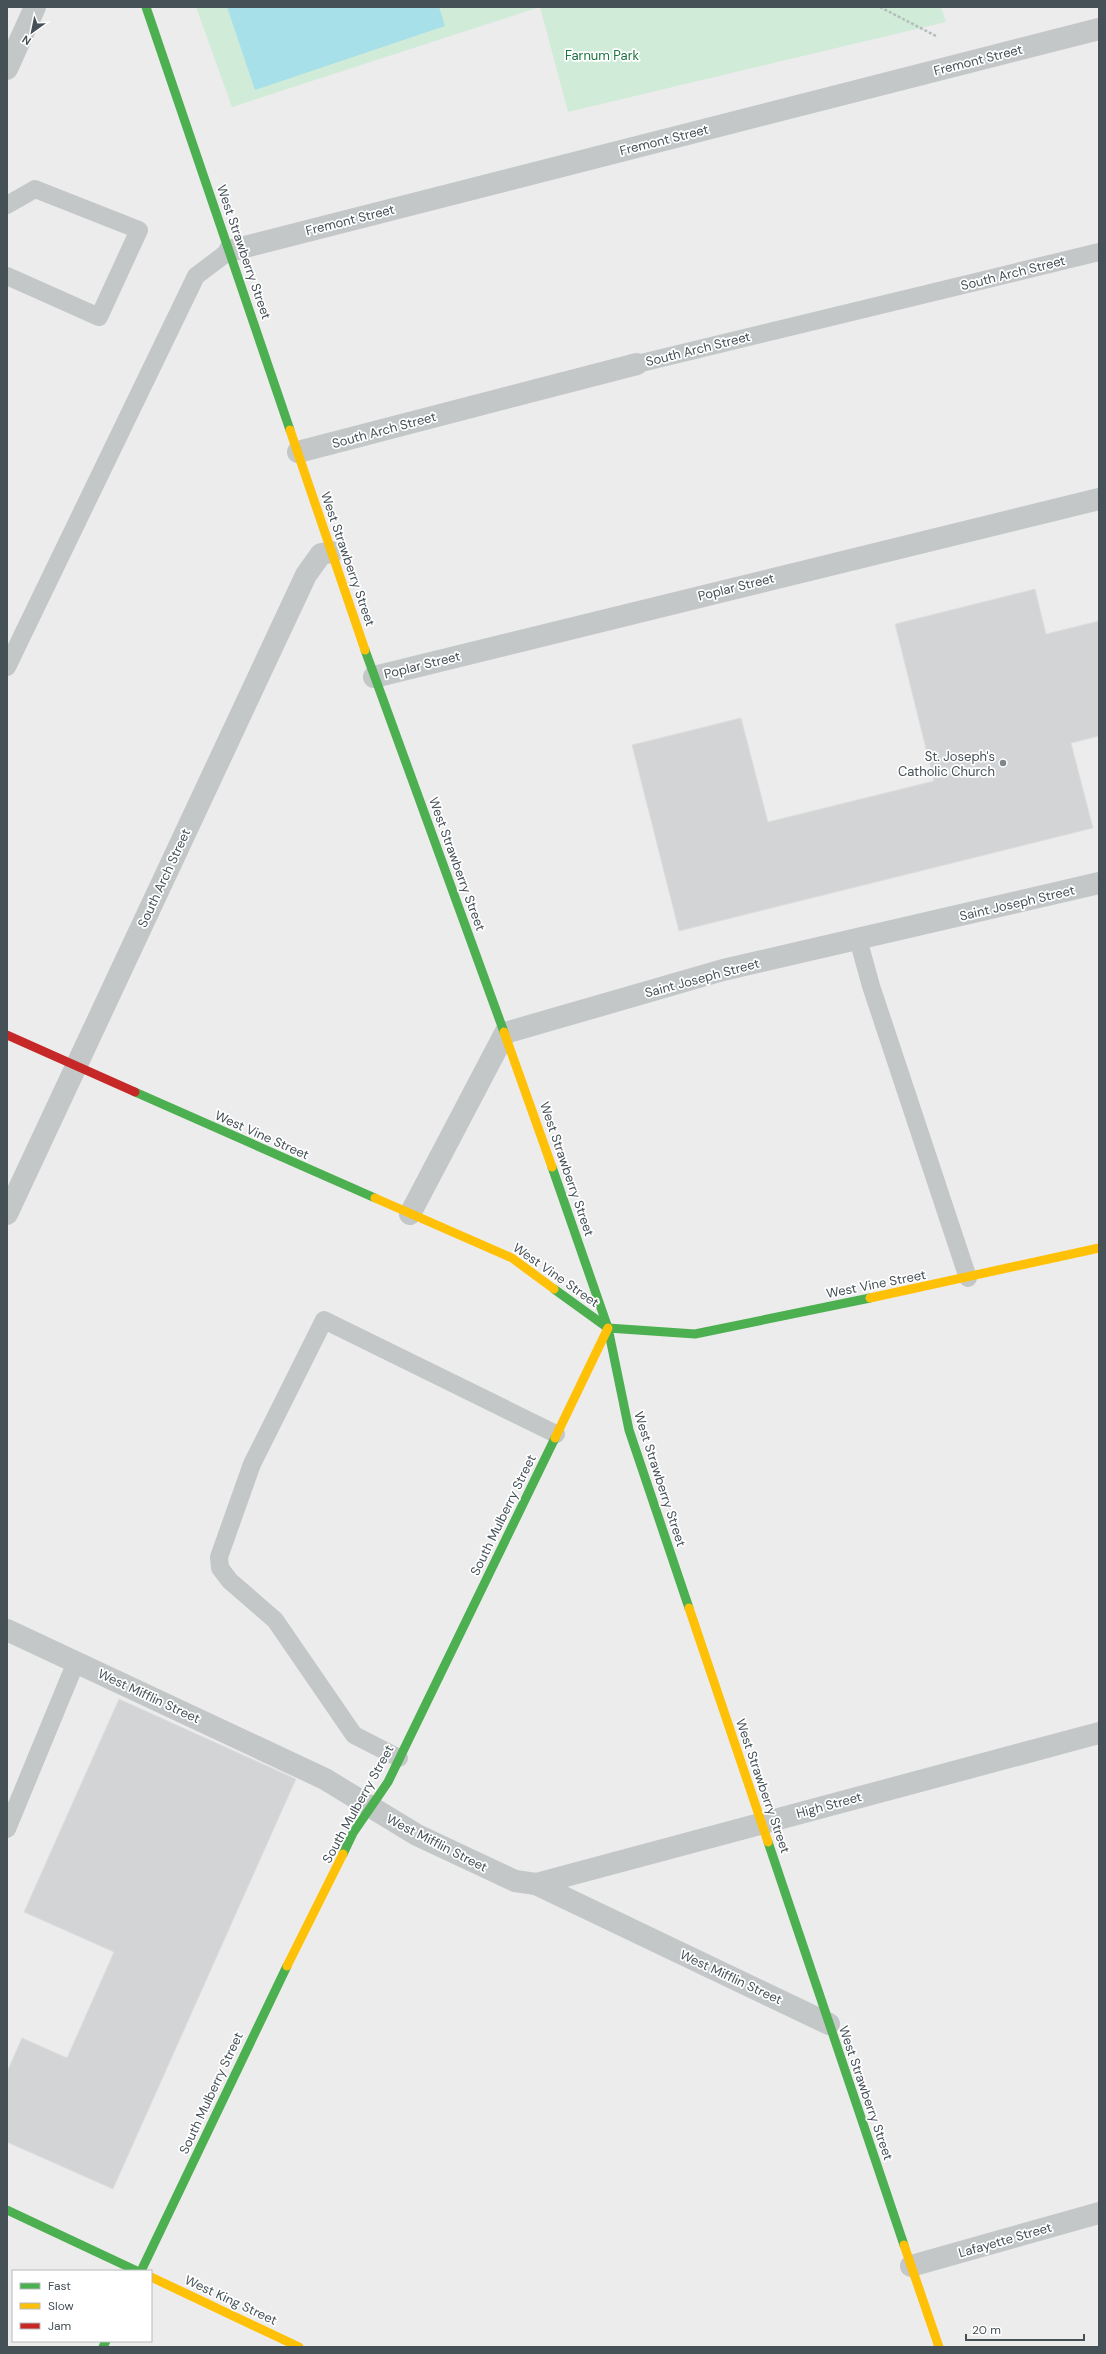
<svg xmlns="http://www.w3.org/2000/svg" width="1106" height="2354" font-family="'DM Sans',sans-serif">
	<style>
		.green { fill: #d1ebd9 }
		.water { fill: #a7e0e8 }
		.building { fill: #d3d4d5; stroke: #dededf }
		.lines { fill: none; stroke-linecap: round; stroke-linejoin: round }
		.path { stroke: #b3beba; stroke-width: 2.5; stroke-dasharray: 3 2; stroke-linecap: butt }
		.lane { stroke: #c3c7c8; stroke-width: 18 }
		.street { stroke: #c3c7c8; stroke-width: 22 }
		.fast { stroke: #4caf50; stroke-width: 9 }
		.slow { stroke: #ffc107; stroke-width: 9 }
		.jam { stroke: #c62828; stroke-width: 9 }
		.poi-dot { fill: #80878b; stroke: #fff; stroke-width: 1.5 }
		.labels { text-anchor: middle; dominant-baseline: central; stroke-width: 3.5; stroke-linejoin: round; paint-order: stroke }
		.park-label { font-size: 13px; fill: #1b733f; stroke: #fff }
		.street-label { font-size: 13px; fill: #455057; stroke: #fff }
		.poi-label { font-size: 13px; fill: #455057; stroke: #fff; text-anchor: end }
	</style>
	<rect width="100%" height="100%" fill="#edecec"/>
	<path class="green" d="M196 7H941L946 22 568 112 540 7 232 107Z"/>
	<path class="water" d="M227 7H439L445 26 255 90Z"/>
	<g class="building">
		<path d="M1035 589 1046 634 1099 621V736L1071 743 1093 828 679 931 632 745 741 718 768 822 934 781 895 624Z"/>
		<path d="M119 1699 296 1779 113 2189 7 2142V2072L22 2038 67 2058 114 1952 24 1912Z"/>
	</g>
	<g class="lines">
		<path class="path" d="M880 7 936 36"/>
		<g class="lane">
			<path d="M7 205 35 189 139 230 99 317 7 276"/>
			<path d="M637 364 1099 252"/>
			<path d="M7 667 196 276 229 251"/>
			<path d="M858 939 871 986 968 1278"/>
			<path d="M399 1758 354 1735 275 1620 230 1581 220 1568 219 1557 252 1464 324 1320 556 1434"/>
			<path d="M7 1829 76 1662"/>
		</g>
		<g class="street">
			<path d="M7 69 35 7"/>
			<path d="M229 251 1099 29"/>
			<path d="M298 452 637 364"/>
			<path d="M374 677 1099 499"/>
			<path d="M7 1214 306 575 321 554 332 552"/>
			<path d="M410 1214 505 1033 723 970 1099 883"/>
			<path d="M7 1630 325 1779 417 1835 515 1881 536 1884 829 2024"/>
			<path d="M536 1884 1099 1733"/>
			<path d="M911 2266 1099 2213"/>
		</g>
		<g class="fast">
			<path d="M146 7 290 430"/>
			<path d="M365 650 504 1032"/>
			<path d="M135 1092 375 1198"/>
			<path d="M552 1167 608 1328 629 1430 689 1608"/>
			<path d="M554 1289 608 1328 695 1334 870 1298"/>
			<path d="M768 1842 904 2245"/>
			<path d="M343 1854 353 1833 388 1782 555 1438"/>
			<path d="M7 2210 137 2271"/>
			<path d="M141 2271 287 1966"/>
			<path d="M103 2347 106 2341"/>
		</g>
		<g class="slow">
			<path d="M290 430 365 650"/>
			<path d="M504 1032 552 1167"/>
			<path d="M375 1198 512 1258 554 1289"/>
			<path d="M870 1298 1099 1248"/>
			<path d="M555 1438 608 1328"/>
			<path d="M689 1608 768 1842"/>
			<path d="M287 1966 343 1854"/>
			<path d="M904 2245 939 2347"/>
			<path d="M151 2277 299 2347"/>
		</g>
		<path class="jam" d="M7 1035 135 1092"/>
	</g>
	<circle class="poi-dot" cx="1003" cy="763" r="4"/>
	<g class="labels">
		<g class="park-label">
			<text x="602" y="55">Farnum Park</text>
		</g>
		<g class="street-label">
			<text transform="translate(978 60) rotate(-14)">Fremont Street</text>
			<text transform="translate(664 140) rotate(-14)">Fremont Street</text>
			<text transform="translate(350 220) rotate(-14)">Fremont Street</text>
			<text transform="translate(244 252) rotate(71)">West Strawberry Street</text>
			<text transform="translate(1013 273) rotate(-14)">South Arch Street</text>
			<text transform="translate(698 349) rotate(-14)">South Arch Street</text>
			<text transform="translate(384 430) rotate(-15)">South Arch Street</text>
			<text transform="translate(348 559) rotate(71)">West Strawberry Street</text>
			<text transform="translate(736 587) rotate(-14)">Poplar Street</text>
			<text transform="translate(422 665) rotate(-14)">Poplar Street</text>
			<text transform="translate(457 864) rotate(70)">West Strawberry Street</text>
			<text transform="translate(164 878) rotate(-65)">South Arch Street</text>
			<text transform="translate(1017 903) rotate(-13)">Saint Joseph Street</text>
			<text transform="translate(702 978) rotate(-15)">Saint Joseph Street</text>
			<text transform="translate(262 1135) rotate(24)">West Vine Street</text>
			<text transform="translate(567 1169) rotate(71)">West Strawberry Street</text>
			<text transform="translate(556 1275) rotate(35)">West Vine Street</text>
			<text transform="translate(876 1284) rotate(-11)">West Vine Street</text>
			<text transform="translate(660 1479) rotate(72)">West Strawberry Street</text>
			<text transform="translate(503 1515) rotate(-64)">South Mulberry Street</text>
			<text transform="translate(149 1696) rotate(25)">West Mifflin Street</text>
			<text transform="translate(763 1786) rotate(71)">West Strawberry Street</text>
			<text transform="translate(358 1804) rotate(-61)">South Mulberry Street</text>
			<text transform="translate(829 1805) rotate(-15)">High Street</text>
			<text transform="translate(437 1843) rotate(27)">West Mifflin Street</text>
			<text transform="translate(731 1977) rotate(25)">West Mifflin Street</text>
			<text transform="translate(211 2093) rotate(-65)">South Mulberry Street</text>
			<text transform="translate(866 2093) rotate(71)">West Strawberry Street</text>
			<text transform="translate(1005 2240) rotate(-16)">Lafayette Street</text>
			<text transform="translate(231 2300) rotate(25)">West King Street</text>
		</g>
		<g class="poi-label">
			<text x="995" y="756">St. Joseph's<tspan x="995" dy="15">Catholic Church</tspan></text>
		</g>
	</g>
	<rect width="1106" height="2354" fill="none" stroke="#455057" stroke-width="16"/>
	<rect x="12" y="2270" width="140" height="72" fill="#ffffff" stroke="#b5b9bc"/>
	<rect x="20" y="2283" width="20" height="6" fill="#4caf50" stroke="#b5b9bc"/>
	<text x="48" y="2290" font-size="12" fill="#455057">Fast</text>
	<rect x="20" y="2303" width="20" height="6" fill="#ffc107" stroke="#b5b9bc"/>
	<text x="48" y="2310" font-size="12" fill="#455057">Slow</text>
	<rect x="20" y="2323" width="20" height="6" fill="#c62828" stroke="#b5b9bc"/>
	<text x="48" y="2330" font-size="12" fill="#455057">Jam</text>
	<g transform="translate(32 32) rotate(213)" stroke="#ffffff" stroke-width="3" paint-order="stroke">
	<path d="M0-3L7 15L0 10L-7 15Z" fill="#455057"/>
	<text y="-6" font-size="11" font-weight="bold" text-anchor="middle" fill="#455057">N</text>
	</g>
	<path d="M966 2334v6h118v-6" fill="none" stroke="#455057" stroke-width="2"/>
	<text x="972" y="2334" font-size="12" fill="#455057" stroke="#ffffff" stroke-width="3" paint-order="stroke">20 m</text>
</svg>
